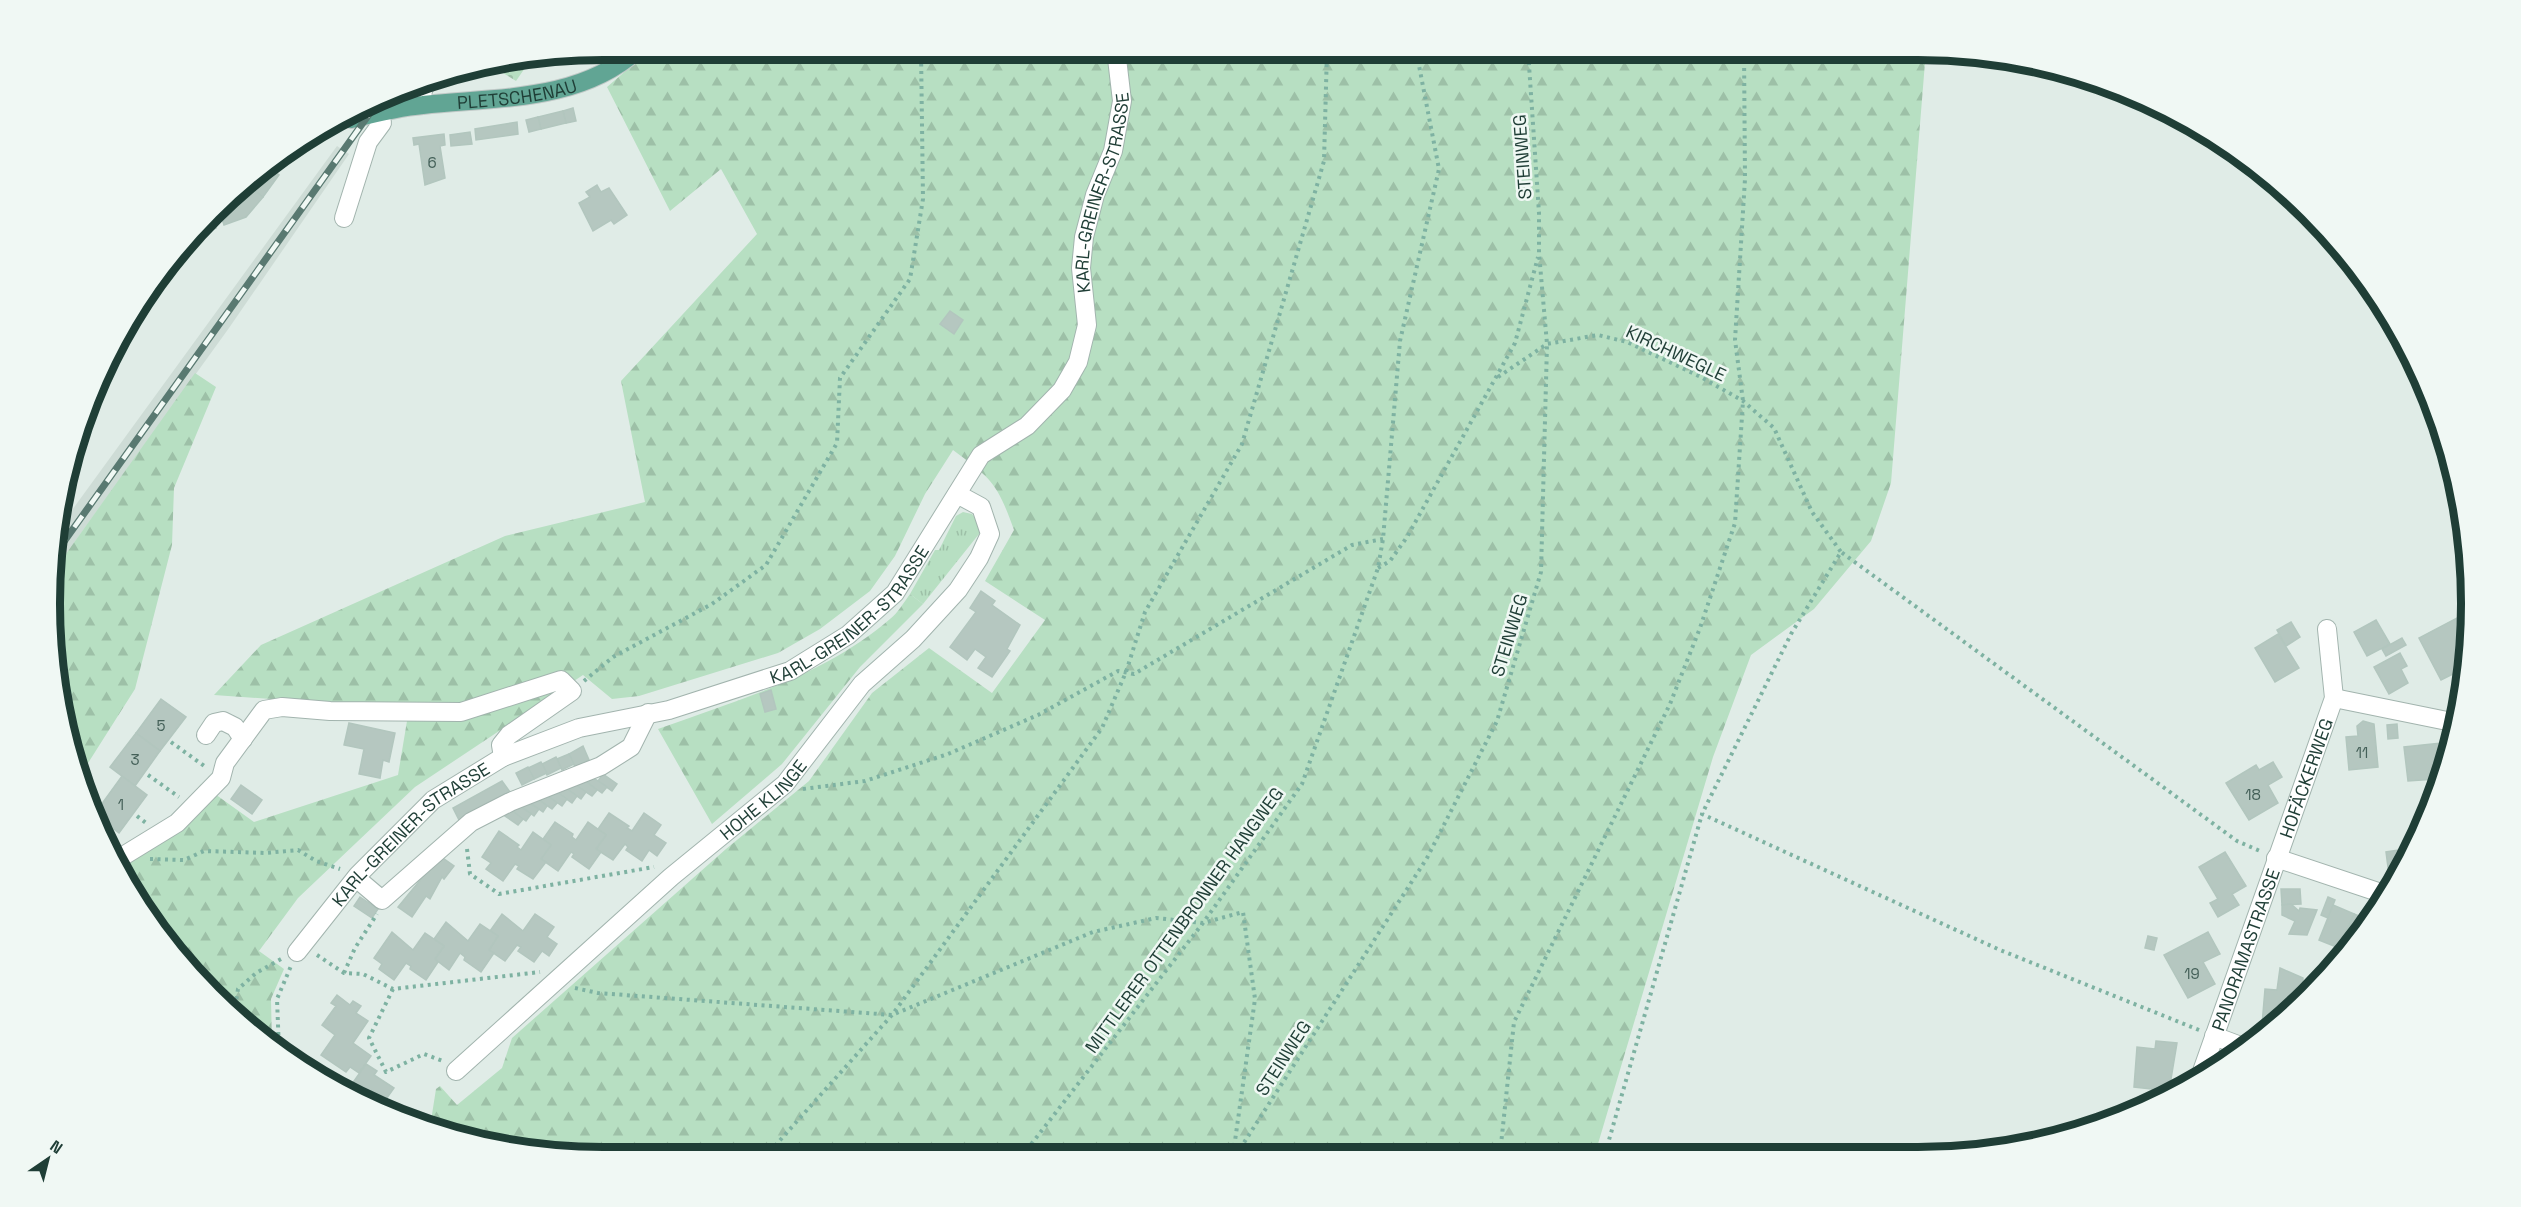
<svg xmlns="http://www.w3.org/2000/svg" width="2521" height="1207" font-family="'Space Grotesk',sans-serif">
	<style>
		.built { fill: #cedcd6 }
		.grass { fill: url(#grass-tufts) }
		.forest { fill: url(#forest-firs) }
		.cemetery { fill: url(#cemetery-stones) }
		.building { fill: #b5c7c0; stroke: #b2c6be; stroke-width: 1.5 }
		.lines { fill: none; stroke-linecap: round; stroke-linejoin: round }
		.minor-casing { stroke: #a2b4ae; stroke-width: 20 }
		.major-casing { stroke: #c0c9c7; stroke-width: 20 }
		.path { stroke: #7eb2a2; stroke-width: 4; stroke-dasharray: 3 4.5; stroke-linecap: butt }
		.minor { stroke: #fff; stroke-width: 18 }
		.major { stroke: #61a594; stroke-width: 18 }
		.rail-casing { stroke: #597971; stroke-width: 7 }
		.rail { stroke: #f0f8f4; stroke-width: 4.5; stroke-dasharray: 14; stroke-linecap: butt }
		.labels { text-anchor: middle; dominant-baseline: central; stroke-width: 5; stroke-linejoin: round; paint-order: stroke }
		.number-label { font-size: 15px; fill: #446058 }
		.street-label { font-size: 18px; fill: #1f3e36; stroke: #f0f8f4 }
		.rim { fill: none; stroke: #1f3e36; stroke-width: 8 }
	</style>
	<defs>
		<pattern id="grass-tufts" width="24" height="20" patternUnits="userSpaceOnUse" patternTransform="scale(1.5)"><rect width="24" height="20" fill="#b7dfc2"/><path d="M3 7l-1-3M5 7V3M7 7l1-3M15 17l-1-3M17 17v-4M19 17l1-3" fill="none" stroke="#9dc0a7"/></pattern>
		<pattern id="forest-firs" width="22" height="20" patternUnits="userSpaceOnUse" patternTransform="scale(1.5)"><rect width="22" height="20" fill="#b7dfc2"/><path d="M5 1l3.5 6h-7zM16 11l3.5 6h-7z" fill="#9dc0a7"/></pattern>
		<pattern id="cemetery-stones" width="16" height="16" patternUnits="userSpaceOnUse" patternTransform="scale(1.5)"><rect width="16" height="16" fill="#b7dfc2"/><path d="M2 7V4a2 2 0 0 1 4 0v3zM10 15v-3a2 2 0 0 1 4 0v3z" fill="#9dc0a7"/></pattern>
	</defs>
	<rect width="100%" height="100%" fill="#e0ece7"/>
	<path class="built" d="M337 146 349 154 229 328 58 565 59 528Z"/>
	<path class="grass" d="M963 512 972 514 979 523V534L923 604 910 594 935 550H939L956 516Z"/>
	<g class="forest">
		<path d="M650 50H1926L1891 483 1871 541 1814 609 1751 655 1713 757 1595 1154 603 1157 495 1147 430 1127 436 1089 440 1086 457 1105 502 1068 512 1038 726 849 809 781 872 693 929 648 992 693 1045 620 985 581 1014 530C997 483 993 480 953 450L925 494 895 556 870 591 820 629 778 653 639 696 612 699 583 675 415 787 298 898 259 951 284 969 271 999 272 1045 212 995 113 858 178 818 201 784 254 822 398 775 409 709 214 695 261 645 505 536 645 502 621 381 757 234 721 169 670 211 607 87Z"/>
		<path d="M195 373 216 387 174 488 172 545 135 689 83 771 54 675 58 565Z"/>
		<path d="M910 594 923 604 860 667 782 764 712 824 658 729C738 700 824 676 890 619 898 613 904 602 910 594Z"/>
	</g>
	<path class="cemetery" d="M529 62 516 81 495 68Z"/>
	<g class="building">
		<path d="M573 108 576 121 566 123 563 111Z"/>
		<path d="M563 111 566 123 541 129 538 117Z"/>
		<path d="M538 117 541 129 529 132 526 120Z"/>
		<path d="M517 122 518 134 476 140 475 129Z"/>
		<path d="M470 132 472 144 451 146 450 135Z"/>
		<path d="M444 134 445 145 440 146 445 178 425 185 419 144 414 145 413 138Z"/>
		<path d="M266 165 279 175 263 197 249 186Z"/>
		<path d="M597 185 601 192 609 188 627 215 614 224 611 220 593 231 579 203 590 197 586 192Z"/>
		<path d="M249 186 263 197 246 217 224 225 219 209 233 195 245 192Z"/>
		<path d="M215 211 220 220 213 223 216 228 208 232 206 228 189 236Z"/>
		<path d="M181 246 184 248 173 263 171 261Z"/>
		<path d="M950 311 963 320 954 334 940 324Z"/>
		<path d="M981 591 995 601 992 605 1020 625 1007 649 1010 651 992 677 978 668 986 657 975 649 967 660 950 647 976 612 970 608Z"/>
		<path d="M2459 617 2468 635 2465 668 2441 680 2419 638Z"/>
		<path d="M2376 620 2390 644 2367 656 2354 632Z"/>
		<path d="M2291 622 2300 637 2286 646 2277 630Z"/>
		<path d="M2278 634 2299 668 2275 682 2255 648Z"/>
		<path d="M2402 638 2406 645 2386 656 2382 649Z"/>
		<path d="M2400 653 2407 666 2401 669 2408 683 2389 694 2374 667Z"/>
		<path d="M771 690 776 709 765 712 760 694Z"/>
		<path d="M161 699 186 717 160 751 136 733Z"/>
		<path d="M2363 721 2374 724 2378 767 2349 770 2346 737 2358 736 2357 726Z"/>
		<path d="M349 723 395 733 389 762 383 760 380 778 359 774 364 749 344 745Z"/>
		<path d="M2397 724 2398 738 2388 739 2387 725Z"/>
		<path d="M136 733 160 751 135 786 110 767Z"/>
		<path d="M2441 743 2442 762 2434 763 2436 779 2408 781 2404 747Z"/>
		<path d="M583 746 589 760 575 767 569 754Z"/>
		<path d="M569 754 574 764 562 770 557 759Z"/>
		<path d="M556 757 561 768 547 775 542 764Z"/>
		<path d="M541 762 547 773 534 779 528 768Z"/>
		<path d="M2273 762 2282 777 2268 785 2278 803 2249 820 2226 783 2256 765 2259 770Z"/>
		<path d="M528 767 534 779 522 785 516 773Z"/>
		<path d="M603 774 617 784 612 791 598 781Z"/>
		<path d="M122 776 147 795 119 833 97 816 96 812Z"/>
		<path d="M592 777 607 787 602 793 588 783Z"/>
		<path d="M583 779 597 790 592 796 577 786Z"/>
		<path d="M502 781 510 792 459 820 453 808Z"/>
		<path d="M572 782 586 792 581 799 567 789Z"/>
		<path d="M241 785 262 800 252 814 231 799Z"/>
		<path d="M563 786 577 796 572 803 558 793Z"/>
		<path d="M553 789 567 799 562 806 548 796Z"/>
		<path d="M544 793 557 803 552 809 539 800Z"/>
		<path d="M534 796 547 806 543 812 529 802Z"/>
		<path d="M525 800 539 809 534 816 521 806Z"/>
		<path d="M517 804 531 814 526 821 512 811Z"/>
		<path d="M510 809 523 819 518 825 505 816Z"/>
		<path d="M609 813 629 826 627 828 632 831 644 813 661 825 654 835 666 843 657 856 649 850 642 861 626 850 628 847 625 844 613 860 596 849 606 835 598 829Z"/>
		<path d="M555 822 573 834 572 837 576 840 588 822 606 835 596 849 601 852 589 869 572 857 574 854 571 852 558 871 541 859 551 845 543 839Z"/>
		<path d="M499 831 519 845 517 847 521 850 533 832 551 845 541 859 546 862 533 879 517 869 519 866 515 864 503 881 486 869 491 863 482 857Z"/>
		<path d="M2405 849 2406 856 2395 875H2389L2386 852Z"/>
		<path d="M2225 852 2246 886 2232 894 2239 905 2218 917 2210 903 2218 899 2199 867Z"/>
		<path d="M440 856 454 866 444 879 442 877 430 899 426 896 412 917 398 907Z"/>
		<path d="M2281 889H2300L2301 904 2282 905Z"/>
		<path d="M360 897 378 909 372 918 354 906Z"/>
		<path d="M2328 897 2335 900 2328 918 2321 915Z"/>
		<path d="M2291 904 2299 911 2300 908 2317 910 2307 935 2289 934 2295 921 2282 915V905Z"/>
		<path d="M2333 905 2354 914 2339 948 2319 940Z"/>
		<path d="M502 914 523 931 535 914 554 927 547 937 557 944 549 956 542 951 534 962 518 951 521 947 517 945 505 961 489 950 498 936 490 931Z"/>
		<path d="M2354 914 2369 920 2357 941 2347 951 2339 948Z"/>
		<path d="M446 922 468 941 480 924 498 936 489 950 494 953 481 972 464 960 465 957 460 953 449 970 435 959 444 946 434 939Z"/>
		<path d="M392 932 413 950 425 933 444 946 435 959 438 962 426 980 410 969 411 966 406 963 394 980 379 969 382 964 374 958Z"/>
		<path d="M2208 932 2220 954 2203 962 2215 984 2188 998 2164 955Z"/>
		<path d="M2148 936 2157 938 2154 950 2145 948Z"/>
		<path d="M2280 968 2303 978 2302 996 2271 1026 2262 1025 2265 989 2277 990Z"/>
		<path d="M337 995 350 1005 353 1001 361 1006 356 1013 368 1021 353 1043 371 1056 359 1073 350 1067 346 1072 321 1055 335 1035 322 1025 336 1006 331 1003Z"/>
		<path d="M2156 1041 2177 1043 2169 1091 2134 1087 2137 1047 2155 1049Z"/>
		<path d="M366 1064 377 1071 374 1075 394 1088 379 1109 347 1091Z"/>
		<path d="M2146 1097 2159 1098 2145 1106Z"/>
	</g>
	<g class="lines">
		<defs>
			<g id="minor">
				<path d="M421 105 423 90 429 78"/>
				<path d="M344 218 368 142 382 123 380 112"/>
				<path d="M2334 698 2457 723"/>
				<path d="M206 735 214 723 223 721 235 727 243 739"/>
				<path d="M2276 858 2384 894"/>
				<path d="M115 861 177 823 221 778 225 763 264 710 282 707 330 711 461 712 561 680 572 691 509 735 501 745 503 757"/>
				<path d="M356 878 382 900 471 822 510 802 601 766 631 747 648 713"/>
				<path id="s1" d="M297 952 358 875 433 800 503 757 579 728 669 710 790 671 848 635 895 593 981 455 1027 426 1062 390 1078 362 1087 325 1081 268 1084 237 1095 195 1113 151 1122 101 1116 50"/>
				<path d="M2214 1036 2246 1048"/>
				<path id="s2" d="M456 1071 671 877 785 784 862 684 913 639 958 590 979 558 990 534 981 507 957 494"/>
				<path id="s3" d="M2201 1074 2334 698 2327 629"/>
			</g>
			<g id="major">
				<path id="s4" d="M351 119C375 113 399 107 423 105 496 97 579 102 637 50"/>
			</g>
		</defs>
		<use href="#minor" class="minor-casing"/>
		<use href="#major" class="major-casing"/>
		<g class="path">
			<path d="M1498 377 1547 344 1598 335 1627 342 1701 377 1743 401 1774 428 1812 512 1841 552"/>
			<path d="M1378 568 1390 561 1407 537 1515 343 1538 257"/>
			<path d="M584 681 613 657 712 604 766 565 837 443 840 378 910 279 923 199 921 50"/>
			<path d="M171 742 207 768"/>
			<path d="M148 775 179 797"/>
			<path d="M803 789 865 781 948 754 1038 715 1118 671 1134 674 1352 545 1383 539"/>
			<path d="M137 816 146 823"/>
			<path d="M467 849 470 874 499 894 654 867"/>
			<path d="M150 859 184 860 204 851 266 853 298 850 316 861 340 869"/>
			<path d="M317 955 344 973 363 974 393 989 540 972"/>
			<path d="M344 973 355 948 377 914"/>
			<path d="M575 988 598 993 892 1015 1093 932 1156 918 1203 923 1243 912 1255 999 1233 1155"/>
			<path d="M393 989 369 1038 386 1072 424 1054 443 1061"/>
			<path d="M234 1014 238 989 256 973 283 958"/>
			<path d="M2199 1030 2000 950 1702 814 1791 634 1841 552 2237 841 2260 851"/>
			<path d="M279 1050 277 999 291 966"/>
			<path d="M1500 1154 1514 1022 1670 704 1700 628 1735 523 1743 401 1735 340 1745 179 1744 50"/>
			<path d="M1605 1154 1702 814"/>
			<path d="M1236 1155 1427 858 1497 721 1541 572 1547 344 1539 253V213L1528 50"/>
			<path d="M1022 1156 1203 923 1302 784 1378 568 1383 539 1400 341 1439 169 1416 50"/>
			<path d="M765 1157 892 1015 1102 728 1126 672 1145 612 1242 444 1324 161 1327 50"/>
		</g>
		<use href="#minor" class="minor"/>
		<use href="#major" class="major"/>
		<defs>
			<path id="rail" d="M58 550 375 106"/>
		</defs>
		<use href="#rail" class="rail-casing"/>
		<use href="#rail" class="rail"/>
	</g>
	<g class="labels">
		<g class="number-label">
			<text x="432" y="162">6</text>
			<text x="161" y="725">5</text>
			<text x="2362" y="752">11</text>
			<text x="135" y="759">3</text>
			<text x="2253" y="794">18</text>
			<text x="121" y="804">1</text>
			<text x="2192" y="973">19</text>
		</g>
		<g class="street-label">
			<text stroke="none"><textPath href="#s4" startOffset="168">PLETSCHENAU</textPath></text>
			<text transform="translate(1522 157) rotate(-94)">STEINWEG</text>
			<text stroke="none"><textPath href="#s1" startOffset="1191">KARL-GREINER-STRASSE</textPath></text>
			<text transform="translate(1676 353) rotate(25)">KIRCHWEGLE</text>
			<text stroke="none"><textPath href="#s1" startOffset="669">KARL-GREINER-STRASSE</textPath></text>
			<text transform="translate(1509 635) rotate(-73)">STEINWEG</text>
			<text stroke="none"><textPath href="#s3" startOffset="314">HOFÄCKERWEG</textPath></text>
			<text stroke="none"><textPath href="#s2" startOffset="410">HOHE KLINGE</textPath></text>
			<text stroke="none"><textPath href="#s1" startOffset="165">KARL-GREINER-STRASSE</textPath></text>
			<text transform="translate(1184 920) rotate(-54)">MITTLERER OTTENBRONNER HANGWEG</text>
			<text stroke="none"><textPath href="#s3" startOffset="132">PANORAMASTRASSE</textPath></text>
			<text transform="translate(1283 1058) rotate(-57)">STEINWEG</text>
		</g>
	</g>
	<path d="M0 0H2521V1207H0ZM603 60H1918A543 543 0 0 1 2461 603V604A543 543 0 0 1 1918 1147H603A543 543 0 0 1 60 604V603A543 543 0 0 1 603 60Z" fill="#f0f8f4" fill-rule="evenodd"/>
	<path class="rim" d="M603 60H1918A543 543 0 0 1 2461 603V604A543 543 0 0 1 1918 1147H603A543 543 0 0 1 60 604V603A543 543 0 0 1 603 60Z"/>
	<g transform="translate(48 1159) rotate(35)" stroke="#f0f8f4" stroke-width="4.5" paint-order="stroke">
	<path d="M0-4.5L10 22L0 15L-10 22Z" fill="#1f3e36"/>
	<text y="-9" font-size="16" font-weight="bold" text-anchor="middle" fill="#1f3e36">N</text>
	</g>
</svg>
